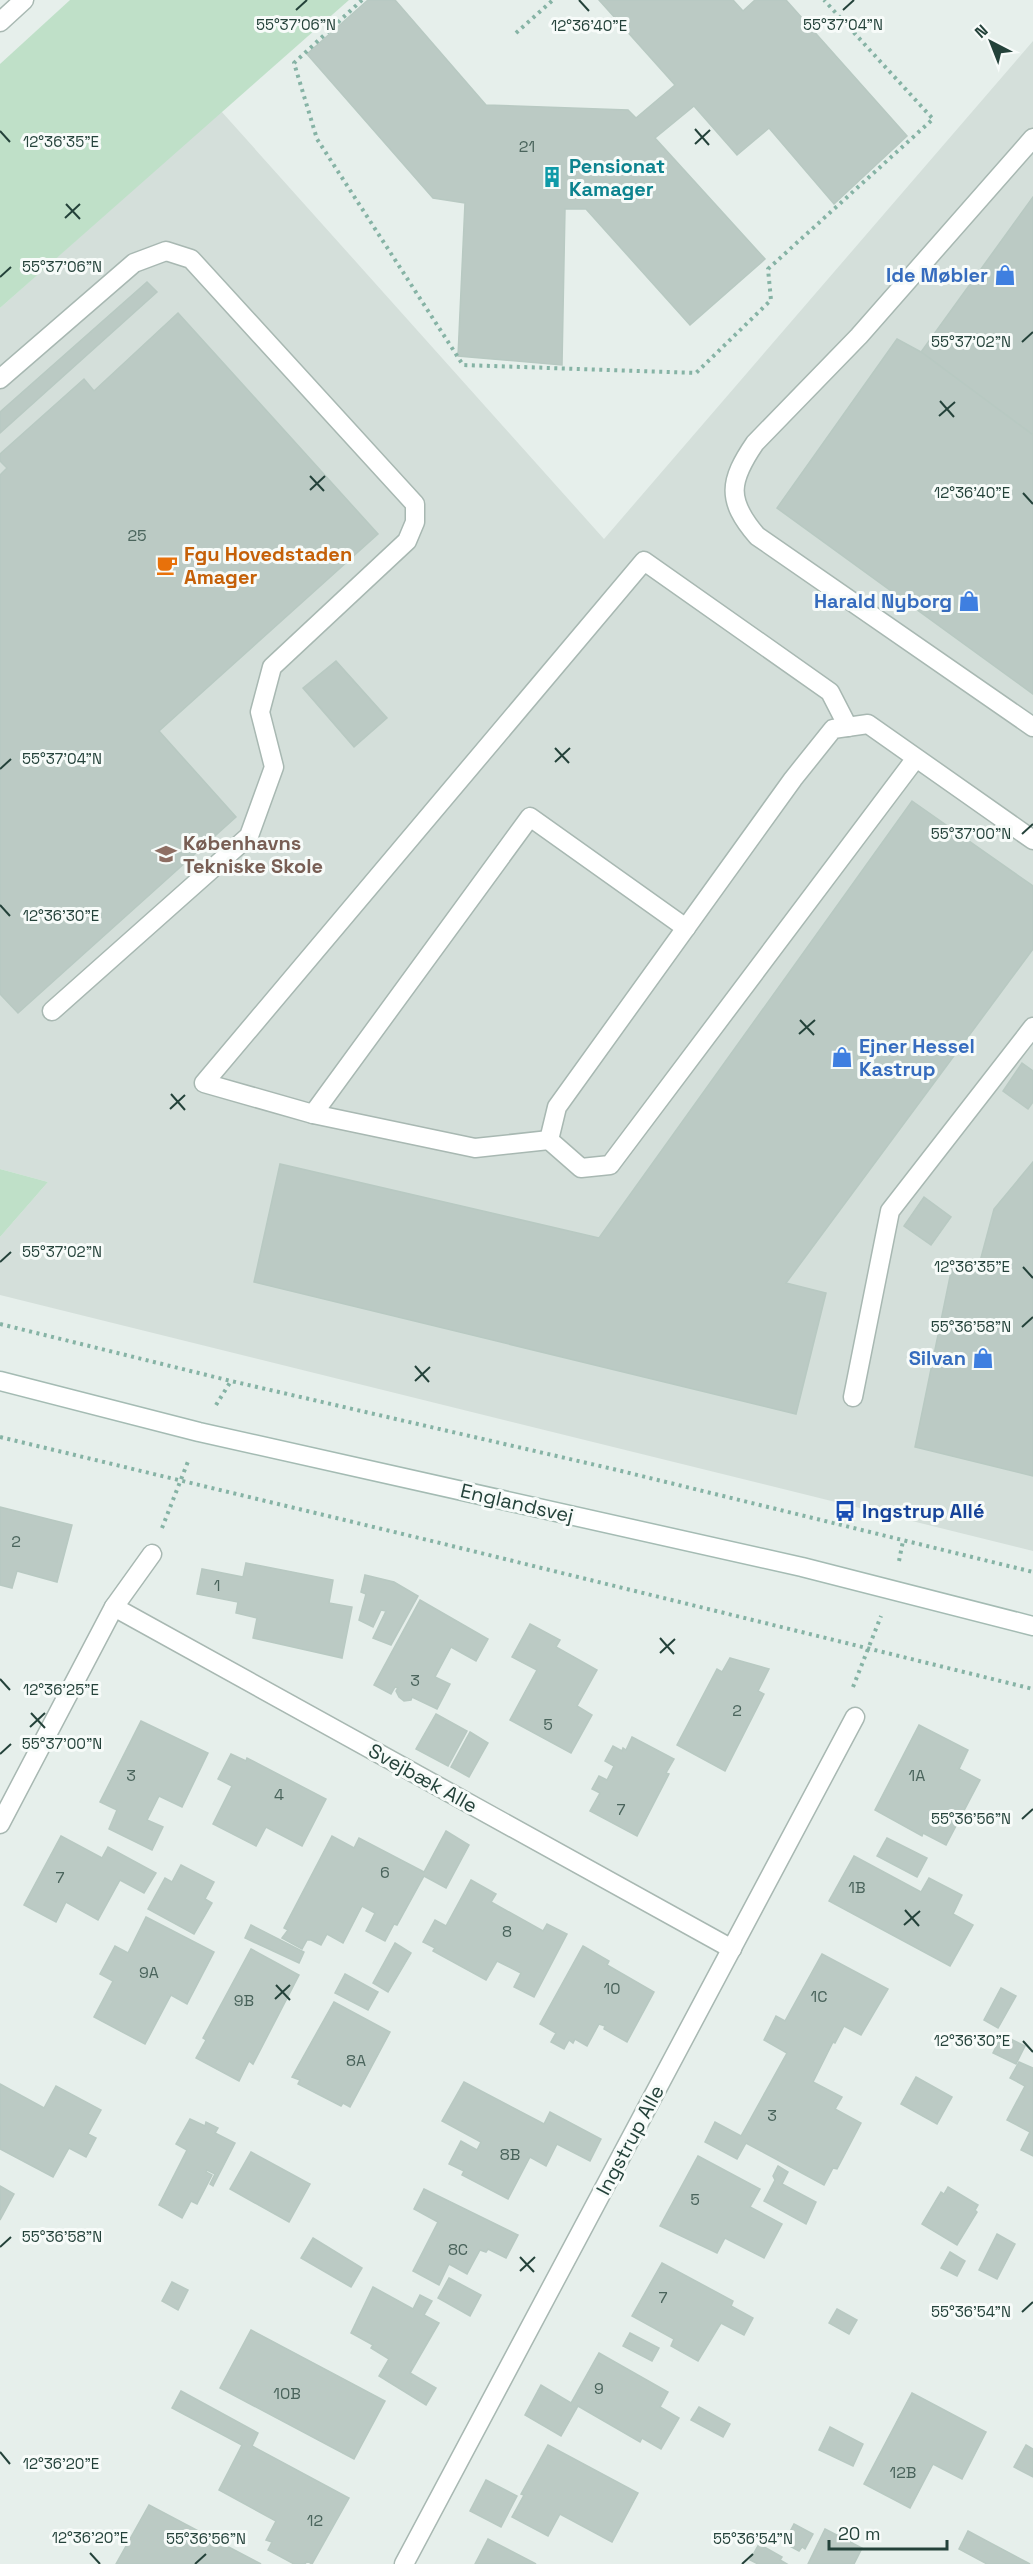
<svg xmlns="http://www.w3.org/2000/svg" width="1033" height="2564" font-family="'Space Grotesk',sans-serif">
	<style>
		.built { fill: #d4dfda }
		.green { fill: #bfe0c8 }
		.building { fill: #bbcac4; stroke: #b8c9c2; stroke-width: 1.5 }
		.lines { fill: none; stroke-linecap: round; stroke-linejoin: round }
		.lane-casing { stroke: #a8b8b2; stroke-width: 21 }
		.street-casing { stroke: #a8b8b2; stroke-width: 21 }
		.secondary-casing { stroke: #a4bbb3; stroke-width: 21 }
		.path { stroke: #86b3a5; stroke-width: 4; stroke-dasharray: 3 4.5; stroke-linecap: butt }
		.lane { stroke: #fff; stroke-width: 18 }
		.street { stroke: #fff; stroke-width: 18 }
		.secondary { stroke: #fff; stroke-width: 18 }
		.ticks { fill: none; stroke: #24423a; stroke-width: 2 }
		.labels { text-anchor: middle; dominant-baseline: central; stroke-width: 6; stroke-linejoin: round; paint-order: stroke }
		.number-label { font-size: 16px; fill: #4a645c }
		.culture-label { font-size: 20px; font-weight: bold; fill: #0d838f; stroke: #f7fbf9; text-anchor: start }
		.shop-label { font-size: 20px; font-weight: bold; fill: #366cbe; stroke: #f7fbf9; text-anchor: end }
		.food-label { font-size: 20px; font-weight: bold; fill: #c56008; stroke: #f7fbf9; text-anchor: start }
		.education-label { font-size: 20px; font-weight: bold; fill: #785e54; stroke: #f7fbf9; text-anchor: start }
		.street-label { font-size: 20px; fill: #24423a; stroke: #f7fbf9 }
		.transit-label { font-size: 20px; font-weight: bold; fill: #164399; stroke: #f7fbf9; text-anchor: start }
		.ticks-label { font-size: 15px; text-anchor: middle; fill: #24423a; stroke: #f7fbf9; stroke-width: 6; stroke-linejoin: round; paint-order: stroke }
	</style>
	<rect width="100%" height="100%" fill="#e6efeb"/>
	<path class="built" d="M1033 41V1551L0 1295V1237L48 1182 0 1169V308L221 111 604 539Z"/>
	<g class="green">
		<path d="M70 0H349L0 308V64Z"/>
		<path d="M0 1169 48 1182 0 1237Z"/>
	</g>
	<g class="building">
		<path d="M368 0H395L486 105 628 110 636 118 675 85 599 0H733L743 11 755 0H786L907 136 834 204 769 128 737 155 694 106 655 138 765 259 690 325 586 209H565L562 365 458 356 465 203 433 198 307 54Z"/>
		<path d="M1033 197V435L921 352Z"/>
		<path d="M147 282 157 292 0 433V412Z"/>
		<path d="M178 313 378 534 159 731 236 817 18 1013 0 994V475L7 468 0 461V454L84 379 94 391Z"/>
		<path d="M897 339 921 352 1033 435V694L777 508Z"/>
		<path d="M336 661 387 718 354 747 303 688Z"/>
		<path d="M912 801 1033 886V949L786 1283 826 1293 796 1414 254 1282 280 1164 599 1238Z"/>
		<path d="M1022 1063 1033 1071V1102L1028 1109 1003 1091Z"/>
		<path d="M1033 1162V1476L915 1447 953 1262 978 1269 994 1209Z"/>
		<path d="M924 1197 951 1217 931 1245 904 1226Z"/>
		<path d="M0 1507 72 1525 57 1582 17 1571 12 1588 0 1585Z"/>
		<path d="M246 1563 333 1580 329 1603 352 1607 342 1658 253 1638 257 1618 236 1613 238 1602 197 1594 202 1569 243 1577Z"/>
		<path d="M365 1575 394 1582 418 1596 391 1645 373 1638 386 1611 381 1610 373 1627 359 1620 366 1594 361 1592Z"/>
		<path d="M420 1600 488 1639 476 1661 451 1647 435 1677 450 1684 437 1709 412 1697 411 1700 404 1701 399 1697 396 1691 398 1688 395 1687 391 1694 374 1685Z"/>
		<path d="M530 1624 560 1640 556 1647 597 1670 577 1706 592 1715 571 1753 510 1720 537 1670 512 1657Z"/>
		<path d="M730 1658 769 1669 758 1691 764 1694 725 1771 677 1745 717 1669 722 1672Z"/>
		<path d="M436 1714 467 1731 448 1766 416 1749Z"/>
		<path d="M141 1721 208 1753 182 1807 159 1796 147 1820 163 1827 152 1850 109 1829 117 1810 100 1802Z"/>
		<path d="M919 1725 968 1750 959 1769 980 1780 946 1845 923 1833 922 1836 875 1810Z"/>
		<path d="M470 1732 488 1743 469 1777 451 1767Z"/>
		<path d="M632 1737 674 1759 666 1773 669 1774 637 1836 590 1811 600 1793 592 1789 599 1776 607 1780 614 1766 605 1761 613 1746 622 1751 623 1748 626 1750Z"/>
		<path d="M231 1754 246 1761 247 1758 326 1799 302 1846 266 1827 256 1846 213 1824 232 1786 218 1779Z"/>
		<path d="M446 1831 469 1845 446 1888 424 1876 397 1925 394 1924 385 1941 366 1931 375 1913 362 1906 343 1943 327 1934 321 1945 311 1940H307L302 1949 282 1938 288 1930 284 1928 332 1836 354 1848 359 1838 424 1872Z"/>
		<path d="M61 1836 102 1858 108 1847 156 1873 144 1893 120 1880 98 1920 66 1902 56 1922 24 1905Z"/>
		<path d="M887 1838 927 1858 917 1877 877 1856Z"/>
		<path d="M854 1856 921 1892 929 1878 962 1895 953 1914 973 1925 950 1966 829 1901Z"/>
		<path d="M181 1865 214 1882 205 1899 212 1903 194 1934 148 1909 165 1878 172 1882Z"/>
		<path d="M471 1880 496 1894 491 1902 543 1931 547 1924 567 1934 534 1997 514 1987 521 1973 497 1961 486 1980 433 1951 435 1948 423 1942 435 1920 446 1926Z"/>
		<path d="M146 1917 214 1952 187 2004 171 1995 145 2044 94 2017 113 1981 100 1974 115 1946 128 1953Z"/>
		<path d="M251 1925 304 1952 299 1963 245 1938Z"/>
		<path d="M395 1943 411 1953 388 1992 373 1983Z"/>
		<path d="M583 1946 609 1961 607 1965 654 1992 627 2042 604 2029 605 2026 599 2024 587 2046 575 2039 573 2043 569 2040 564 2049 551 2042 556 2033 540 2024Z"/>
		<path d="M251 1949 299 1975 253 2064 249 2061 239 2081 196 2058 206 2040 203 2038Z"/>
		<path d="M822 1954 888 1989 861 2035 844 2026 835 2043 833 2042 813 2082 842 2097 835 2109 861 2123 837 2169 833 2168 824 2185 746 2143 737 2159 705 2142 715 2122 741 2136 787 2053 764 2040 776 2016 785 2021Z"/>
		<path d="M345 1974 378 1992 368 2010 335 1993Z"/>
		<path d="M1001 1988 1016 1996 998 2028 984 2020Z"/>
		<path d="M334 2002 390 2032 350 2107 343 2103 341 2106 298 2084 300 2080 292 2077Z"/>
		<path d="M1002 2035 1025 2046 1016 2064 993 2053Z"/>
		<path d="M1019 2062 1033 2068V2156L1021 2150 1030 2132 1007 2120 1025 2086 1010 2078Z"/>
		<path d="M916 2077 952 2097 937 2124 901 2104Z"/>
		<path d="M464 2082 544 2124 550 2112 601 2139 590 2161 557 2144 546 2166 530 2157 508 2199 462 2175 464 2171 449 2164 461 2141 477 2150 481 2142 442 2121Z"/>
		<path d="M0 2084 44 2108 56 2086 101 2110 88 2134 96 2138 86 2157 69 2148 53 2177 0 2149Z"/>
		<path d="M190 2119 205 2126 206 2122 218 2128 215 2133 235 2143 213 2186 210 2184 215 2174 207 2170 206 2172 212 2175 197 2204 191 2201 182 2218 159 2205 187 2150 176 2144Z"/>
		<path d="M251 2152 310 2184 289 2222 230 2189Z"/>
		<path d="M698 2156 760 2189 750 2207 782 2224 764 2258 725 2238 717 2253 660 2226Z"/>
		<path d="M778 2166 788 2172 782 2184 816 2202 806 2224 764 2201 775 2180 773 2176Z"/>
		<path d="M0 2186 14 2194 0 2220Z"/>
		<path d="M948 2187 978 2205 975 2210 977 2212 957 2245 922 2224 941 2192 944 2194Z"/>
		<path d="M424 2189 518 2235 506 2258 488 2249 486 2252 480 2250 467 2274 449 2264 439 2285 413 2271 438 2222 414 2209Z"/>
		<path d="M997 2234 1015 2244 997 2279 979 2270Z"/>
		<path d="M313 2238 362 2268 351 2287 301 2258Z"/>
		<path d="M950 2252 965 2261 957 2276 941 2268Z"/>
		<path d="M662 2263 733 2301 731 2306 753 2318 744 2335 721 2323 698 2361 671 2346 674 2339 632 2316Z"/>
		<path d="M449 2278 481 2295 470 2316 438 2298Z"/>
		<path d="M172 2282 188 2290 178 2310 162 2301Z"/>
		<path d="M373 2287 413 2309 420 2295 432 2301 424 2315 439 2323 410 2373 436 2388 426 2405 379 2376 389 2359 371 2348 373 2345 351 2333Z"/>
		<path d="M837 2309 857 2320 849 2334 829 2323Z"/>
		<path d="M251 2330 385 2401 354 2459 220 2388Z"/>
		<path d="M630 2333 659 2348 652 2361 623 2346Z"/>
		<path d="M599 2353 668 2392 660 2407 679 2418 661 2449 642 2438 640 2442 578 2406 561 2436 525 2415 541 2385 571 2403Z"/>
		<path d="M181 2391 258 2433 252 2446 349 2498 312 2564 307 2561 305 2564H294L268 2550 272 2542 266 2540 276 2521 219 2490 242 2445 172 2408Z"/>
		<path d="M912 2393 986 2432 962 2479 933 2464 910 2508 864 2484Z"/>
		<path d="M699 2407 730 2424 723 2437 691 2420Z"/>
		<path d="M830 2427 863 2444 853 2466 819 2450Z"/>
		<path d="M548 2445 638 2493 612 2542 560 2514 548 2536 512 2517 524 2495 521 2494Z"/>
		<path d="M1026 2445 1033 2449V2477L1014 2467Z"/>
		<path d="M486 2480 517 2496 501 2527 470 2511Z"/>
		<path d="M149 2505 261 2564H116Z"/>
		<path d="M794 2524 813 2534 805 2549 802 2547 799 2551 784 2543Z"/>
		<path d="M825 2529 862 2548 854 2564H808Z"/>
		<path d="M968 2531 1030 2564H987L959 2549Z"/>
		<path d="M488 2539 536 2564H475Z"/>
		<path d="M759 2544 782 2557 780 2560 787 2564H758L750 2560Z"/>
	</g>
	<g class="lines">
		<defs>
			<g id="lane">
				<path d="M1033 138 859 336 755 443C729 481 726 500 757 536L1033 727"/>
				<path d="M0 379 134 263 166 251 191 259 415 504V522L407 541 272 667 260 712 274 767 249 836 52 1011"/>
				<path d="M916 758 610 1165 581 1168 549 1140 557 1107 793 779 833 729 868 724 1033 840"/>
				<path d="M313 1114 530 817 686 928"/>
				<path d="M549 1140 475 1148 313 1114 204 1083 644 561 830 692 848 727"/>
				<path d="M853 1397 890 1211 1033 1027"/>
			</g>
			<g id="street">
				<path d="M0 22 24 0"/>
				<path d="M114 1607 732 1949"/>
				<path d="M0 1824 114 1607 152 1554"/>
				<path d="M404 2564 855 1717"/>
			</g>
			<path id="secondary" d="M0 1381 199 1432 802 1567 1033 1626"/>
		</defs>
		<use href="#lane" class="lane-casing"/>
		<use href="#street" class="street-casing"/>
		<use href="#secondary" class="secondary-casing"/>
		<g class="path">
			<path d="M362 0 294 63 317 139 463 365 696 373 771 300 768 269 933 119 824 0"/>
			<path d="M516 33 553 0"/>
			<path d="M0 1324 231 1381 613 1469 1033 1572"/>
			<path d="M216 1405 231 1381"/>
			<path d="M0 1437 440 1543 1033 1689"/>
			<path d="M162 1528 189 1459"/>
			<path d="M899 1561 903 1541"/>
			<path d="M853 1687 881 1616"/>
		</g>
		<use href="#lane" class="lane"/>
		<use href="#street" class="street"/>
		<use href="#secondary" class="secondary"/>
	</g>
	<path class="ticks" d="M579 0 589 11M296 10 307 0M843 10 854 0M695 129 709 145M0 131 10 142M695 144 710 130M66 204 80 219M65 218 80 204M0 277 11 267M1022 342 1033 332M940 401 954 417M939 416 955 402M310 476 324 491M310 490 325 476M1023 493 1033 504M555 748 569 763M555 762 570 748M0 769 11 759M1022 834 1033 824M0 905 10 916M800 1020 814 1035M799 1034 815 1020M171 1094 185 1110M170 1109 185 1095M0 1262 11 1252M1023 1267 1033 1278M1022 1327 1033 1317M415 1366 429 1382M415 1381 430 1367M660 1638 674 1654M660 1653 675 1639M0 1679 10 1690M31 1713 45 1728M30 1727 45 1713M0 1754 11 1744M1022 1819 1033 1809M905 1910 919 1926M904 1925 920 1911M276 1985 290 2000M275 1999 290 1985M1023 2041 1033 2052M0 2247 11 2237M520 2257 534 2272M520 2271 535 2257M1022 2312 1033 2302M0 2452 10 2464M90 2553 100 2564M195 2564 206 2554M742 2564 753 2554"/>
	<defs>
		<symbol id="building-bare" viewBox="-9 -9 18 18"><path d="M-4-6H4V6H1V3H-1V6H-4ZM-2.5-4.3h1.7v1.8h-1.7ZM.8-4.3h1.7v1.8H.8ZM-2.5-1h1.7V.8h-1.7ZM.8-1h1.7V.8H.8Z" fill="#0f9aa8" stroke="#f7fbf9" stroke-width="2.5" paint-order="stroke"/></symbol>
		<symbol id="shop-bare" viewBox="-9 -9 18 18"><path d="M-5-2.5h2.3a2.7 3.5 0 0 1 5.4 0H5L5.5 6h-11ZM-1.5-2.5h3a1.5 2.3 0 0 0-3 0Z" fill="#3f7fe0" stroke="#f7fbf9" stroke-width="2.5" paint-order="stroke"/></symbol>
		<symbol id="cafe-bare" viewBox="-9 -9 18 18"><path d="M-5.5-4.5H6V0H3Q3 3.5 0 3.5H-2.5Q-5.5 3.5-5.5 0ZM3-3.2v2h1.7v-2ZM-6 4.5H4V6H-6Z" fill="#e8710a" stroke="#f7fbf9" stroke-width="2.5" paint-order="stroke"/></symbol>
		<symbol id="university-bare" viewBox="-9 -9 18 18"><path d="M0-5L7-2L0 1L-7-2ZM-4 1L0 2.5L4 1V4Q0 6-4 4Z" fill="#8d6e63" stroke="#f7fbf9" stroke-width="2.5" paint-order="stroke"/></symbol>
		<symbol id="bus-bare" viewBox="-9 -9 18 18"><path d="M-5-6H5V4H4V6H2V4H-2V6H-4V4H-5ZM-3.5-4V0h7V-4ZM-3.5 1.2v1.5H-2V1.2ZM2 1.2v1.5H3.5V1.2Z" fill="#1a4fb4" stroke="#f7fbf9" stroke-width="2.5" paint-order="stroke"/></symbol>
	</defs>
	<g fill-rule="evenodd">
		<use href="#building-bare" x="537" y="162" width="30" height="30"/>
		<use href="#shop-bare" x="990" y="260" width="30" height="30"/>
		<use href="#cafe-bare" x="152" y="550" width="30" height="30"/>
		<use href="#shop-bare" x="954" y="586" width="30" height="30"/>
		<use href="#university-bare" x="151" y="839" width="30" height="30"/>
		<use href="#shop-bare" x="827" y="1042" width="30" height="30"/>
		<use href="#shop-bare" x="968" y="1343" width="30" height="30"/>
		<use href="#bus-bare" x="830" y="1496" width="30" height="30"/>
	</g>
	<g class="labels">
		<g class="number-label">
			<text x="527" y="146">21</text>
			<text x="137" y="535">25</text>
			<text x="16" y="1541">2</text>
			<text x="217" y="1585">1</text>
			<text x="415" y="1680">3</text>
			<text x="737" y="1710">2</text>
			<text x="548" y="1724">5</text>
			<text x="131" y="1775">3</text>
			<text x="917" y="1775">1A</text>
			<text x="279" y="1794">4</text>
			<text x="621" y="1809">7</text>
			<text x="385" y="1872">6</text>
			<text x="60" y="1877">7</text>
			<text x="857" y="1887">1B</text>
			<text x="507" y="1931">8</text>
			<text x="149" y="1972">9A</text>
			<text x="612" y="1988">10</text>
			<text x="819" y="1996">1C</text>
			<text x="244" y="2000">9B</text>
			<text x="356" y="2060">8A</text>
			<text x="772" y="2115">3</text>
			<text x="510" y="2154">8B</text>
			<text x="695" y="2199">5</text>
			<text x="458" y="2249">8C</text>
			<text x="663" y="2297">7</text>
			<text x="599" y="2388">9</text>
			<text x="287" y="2393">10B</text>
			<text x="903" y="2472">12B</text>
			<text x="315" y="2520">12</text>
		</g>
		<g class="culture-label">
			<text x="569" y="166">Pensionat<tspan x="569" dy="23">Kamager</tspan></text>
		</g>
		<g class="shop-label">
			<text x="988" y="275">Ide Møbler</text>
			<text x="952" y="601">Harald Nyborg</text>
			<text x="859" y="1046" text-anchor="start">Ejner Hessel<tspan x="859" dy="23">Kastrup</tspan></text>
			<text x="966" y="1358">Silvan</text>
		</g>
		<g class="food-label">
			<text x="184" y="554">Fgu Hovedstaden<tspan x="184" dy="23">Amager</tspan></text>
		</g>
		<g class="education-label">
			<text x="183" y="843">Københavns<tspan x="183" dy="23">Tekniske Skole</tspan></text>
		</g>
		<g class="street-label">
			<text transform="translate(517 1503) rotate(13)">Englandsvej</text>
			<text transform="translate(423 1778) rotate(29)">Svejbæk Alle</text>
			<text transform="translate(630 2140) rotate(-62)">Ingstrup Alle</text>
		</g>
		<g class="transit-label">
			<text x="862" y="1511">Ingstrup Allé</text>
		</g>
	</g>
	<g class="ticks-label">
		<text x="296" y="30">55°37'06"N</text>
		<text x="843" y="30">55°37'04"N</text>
		<text x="589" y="31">12°36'40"E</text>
		<text x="61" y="147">12°36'35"E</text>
		<text x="62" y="272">55°37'06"N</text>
		<text x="971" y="347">55°37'02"N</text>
		<text x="972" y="498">12°36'40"E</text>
		<text x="62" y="764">55°37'04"N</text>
		<text x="971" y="839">55°37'00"N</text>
		<text x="61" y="921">12°36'30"E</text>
		<text x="62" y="1257">55°37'02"N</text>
		<text x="972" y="1272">12°36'35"E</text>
		<text x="971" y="1332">55°36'58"N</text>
		<text x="61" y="1695">12°36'25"E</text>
		<text x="62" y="1749">55°37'00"N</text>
		<text x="971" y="1824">55°36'56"N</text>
		<text x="972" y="2046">12°36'30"E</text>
		<text x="62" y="2242">55°36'58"N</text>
		<text x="971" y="2317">55°36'54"N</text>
		<text x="61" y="2469">12°36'20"E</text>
		<text x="90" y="2543">12°36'20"E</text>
		<text x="206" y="2544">55°36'56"N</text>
		<text x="753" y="2544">55°36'54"N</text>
	</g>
	<g transform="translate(991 42) rotate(318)" stroke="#f7fbf9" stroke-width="4.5" paint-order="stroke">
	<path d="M0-4.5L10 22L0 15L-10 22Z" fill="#24423a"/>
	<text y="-9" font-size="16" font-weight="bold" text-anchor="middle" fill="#24423a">N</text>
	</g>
	<path d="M829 2540v9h118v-9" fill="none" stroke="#24423a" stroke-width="3"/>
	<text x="838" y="2540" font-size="18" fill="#24423a" stroke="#f7fbf9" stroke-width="4.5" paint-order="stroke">20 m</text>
</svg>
